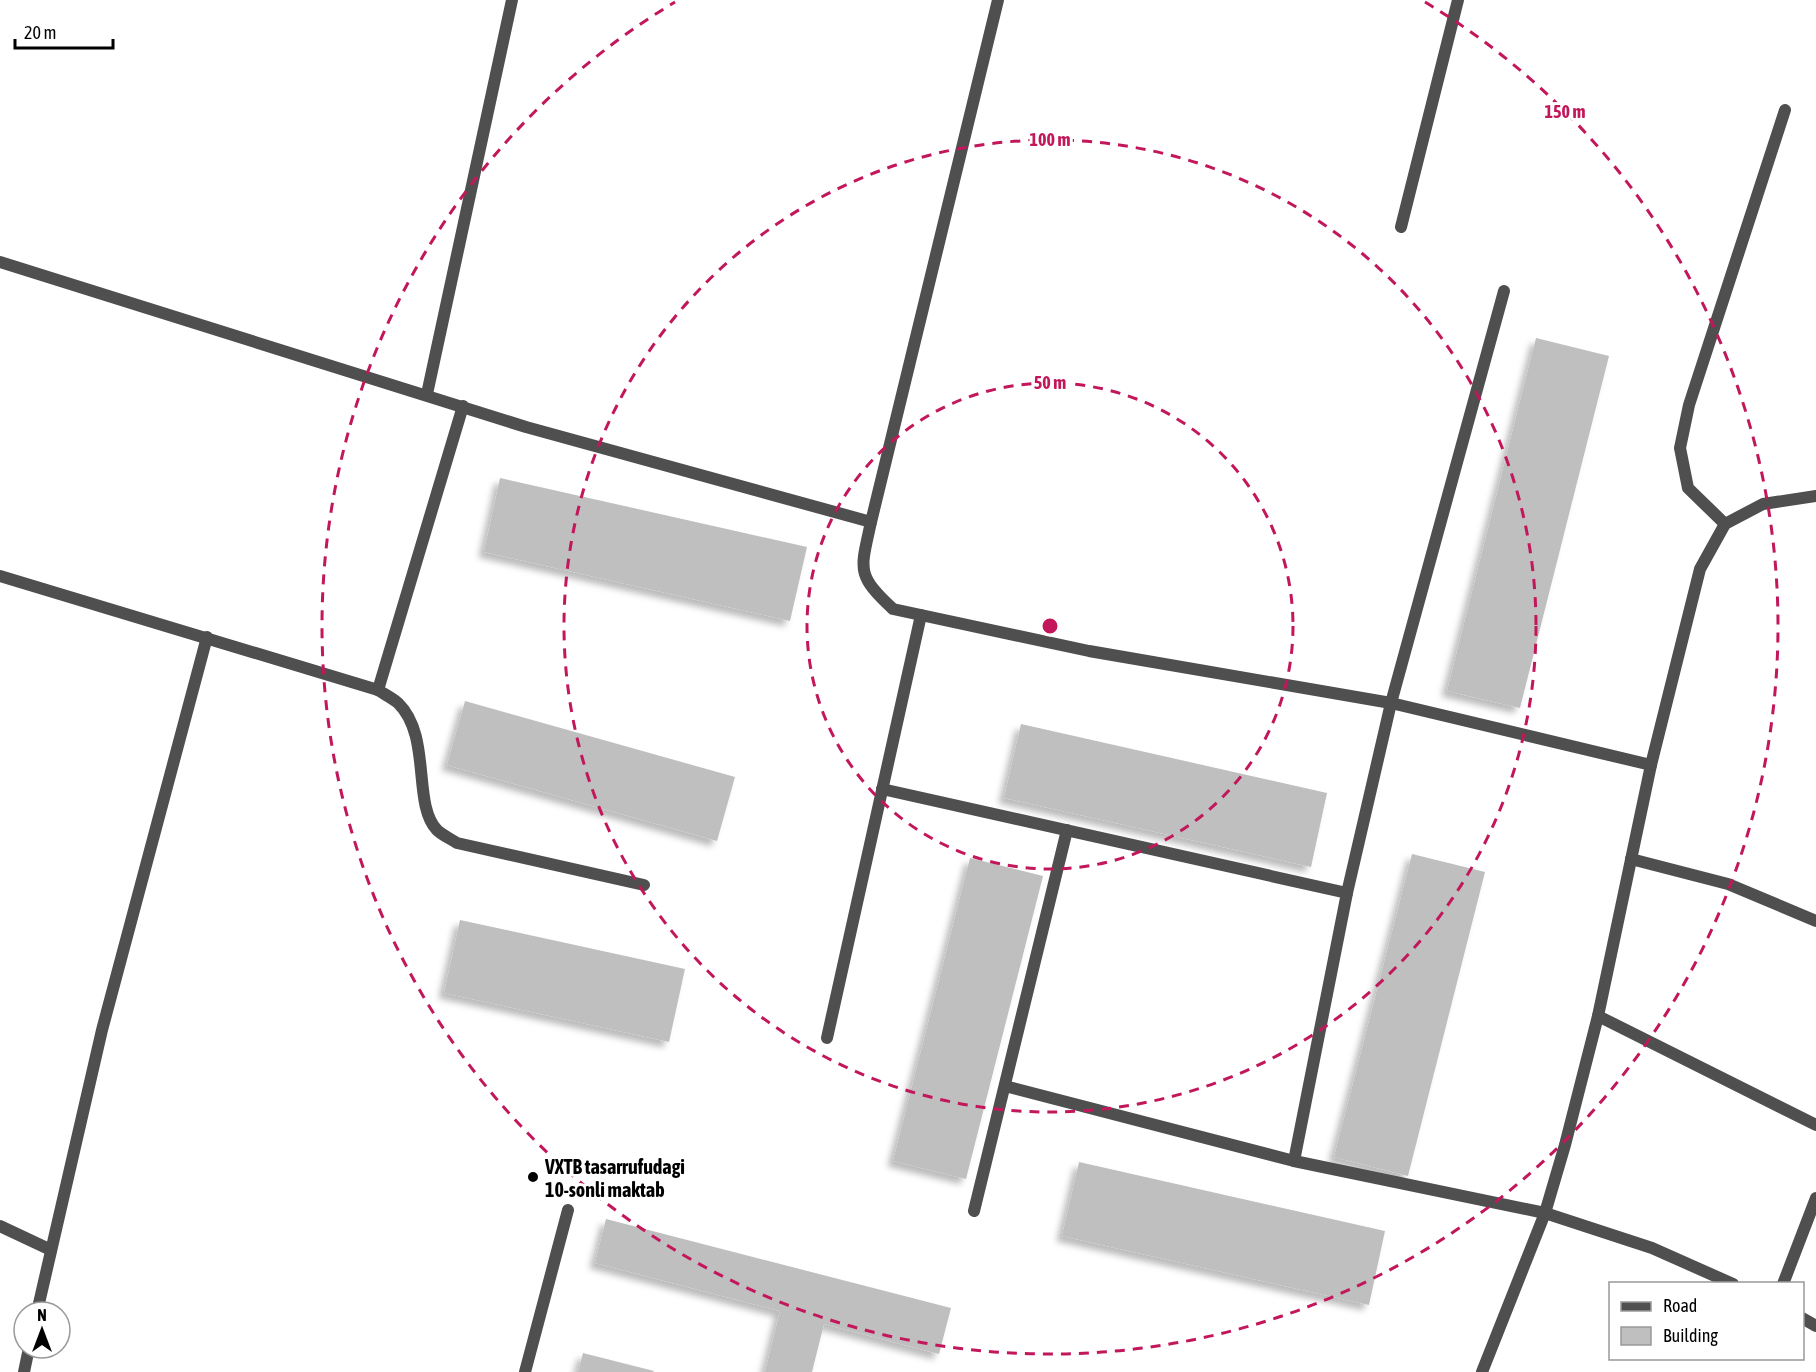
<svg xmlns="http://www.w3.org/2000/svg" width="1816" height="1372" font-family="'Asap Condensed',sans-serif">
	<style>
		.building { fill: #bfbfbf; filter: url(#shadow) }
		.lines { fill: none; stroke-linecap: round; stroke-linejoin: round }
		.service { stroke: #4f4f4f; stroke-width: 12 }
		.minor { stroke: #4f4f4f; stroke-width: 12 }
		.ring { fill: none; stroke: #c2185b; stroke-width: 3; stroke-dasharray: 10 8 }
		.poi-dot { fill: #000; stroke: #fff; stroke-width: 2 }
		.labels { text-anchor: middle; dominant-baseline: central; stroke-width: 6; stroke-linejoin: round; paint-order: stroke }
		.poi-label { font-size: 20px; font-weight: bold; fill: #000; stroke: #fff; text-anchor: start }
		.centre { fill: #c2185b; stroke: #fff; stroke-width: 3 }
		.ring-label { font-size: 18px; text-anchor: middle; font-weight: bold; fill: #c2185b; stroke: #fff; stroke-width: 6; stroke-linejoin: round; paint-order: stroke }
	</style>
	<defs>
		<filter id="shadow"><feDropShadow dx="-5.5" dy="5.5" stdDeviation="3" flood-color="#0004"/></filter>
	</defs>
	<rect width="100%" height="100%" fill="#fff"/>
	<g class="building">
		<path d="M1536 338 1609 356 1520 708 1447 691Z"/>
		<path d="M500 478 807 547 790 621 484 552Z"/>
		<path d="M465 701 735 777 717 841 447 765Z"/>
		<path d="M1021 724 1327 793 1311 867 1004 798Z"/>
		<path d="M1412 854 1485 872 1408 1176 1334 1157Z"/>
		<path d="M970 858 1043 876 966 1179 893 1161Z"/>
		<path d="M460 920 685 969 669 1042 444 993Z"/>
		<path d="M1079 1162 1385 1231 1369 1305 1062 1236Z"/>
		<path d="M606 1219 951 1308 939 1354 824 1324 812 1372H765L780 1311 595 1263Z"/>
		<path d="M583 1353 654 1371 653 1372H578Z"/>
	</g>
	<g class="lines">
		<g class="service">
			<path d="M1631 859 1728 884 1816 921"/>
			<path d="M1598 1016 1816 1125"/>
			<path d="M1545 1213 1652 1248 1733 1284"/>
			<path d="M1783 1284 1816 1198"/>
			<path d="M1802 1318 1816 1326"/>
			<path d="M525 1372 568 1210"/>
		</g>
		<g class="minor">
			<path d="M1401 227 1458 0"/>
			<path d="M0 262 526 427 871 522C861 569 855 574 893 609L1089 651 1391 703 1651 765"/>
			<path d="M427 394 512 0"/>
			<path d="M871 522 998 0"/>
			<path d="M1725 524 1688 488 1680 448 1689 405 1785 110"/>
			<path d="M0 576 378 690 463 406"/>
			<path d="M378 690C384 694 392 698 398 703 432 736 412 804 437 830 442 835 451 839 457 843L644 885"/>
			<path d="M882 789 1347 893"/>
			<path d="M827 1038 921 615"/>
			<path d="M1005 1086 1294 1161 1545 1213"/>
			<path d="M1294 1161 1347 893 1391 703 1504 291"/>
			<path d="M974 1211 1067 830"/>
			<path d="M0 1226 51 1250"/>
			<path d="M37 1312 102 1030 207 637"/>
			<path d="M24 1372 29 1348"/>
			<path d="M1482 1372 1545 1213 1565 1145 1598 1016 1651 765 1700 569 1725 524 1763 504 1816 496"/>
		</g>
	</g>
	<g class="ring">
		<circle cx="1050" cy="626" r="243"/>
		<circle cx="1050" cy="626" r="486"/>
		<path d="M1425 2A728 728 0 1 1 675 2"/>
	</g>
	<circle class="poi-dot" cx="533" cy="1177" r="6"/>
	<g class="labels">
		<g class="poi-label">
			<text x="545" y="1166">VXTB tasarrufudagi<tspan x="545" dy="23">10-sonli maktab</tspan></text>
		</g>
	</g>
	<circle cx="1050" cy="626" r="9" class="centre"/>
	<g class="ring-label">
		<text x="1565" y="118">150 m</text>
		<text x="1050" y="146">100 m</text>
		<text x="1050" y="389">50 m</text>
	</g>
	<rect x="1609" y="1282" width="195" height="78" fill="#ffffff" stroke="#999999" stroke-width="1.5"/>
	<rect x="1621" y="1302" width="30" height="9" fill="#4f4f4f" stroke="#999999" stroke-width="1.5"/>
	<text x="1663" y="1312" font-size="18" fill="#000000">Road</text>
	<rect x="1621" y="1327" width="30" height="18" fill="#bfbfbf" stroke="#999999" stroke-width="1.5"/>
	<text x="1663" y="1342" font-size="18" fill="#000000">Building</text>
	<g transform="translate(42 1330)"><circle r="28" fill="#ffffff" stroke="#999999" stroke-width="1.5"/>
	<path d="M0-4.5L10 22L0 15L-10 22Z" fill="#000000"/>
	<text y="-9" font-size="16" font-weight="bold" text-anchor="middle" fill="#000000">N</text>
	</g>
	<path d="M15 39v9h98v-9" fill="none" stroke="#000000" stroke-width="3"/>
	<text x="24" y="39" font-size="18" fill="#000000" stroke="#ffffff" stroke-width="4.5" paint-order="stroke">20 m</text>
</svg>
